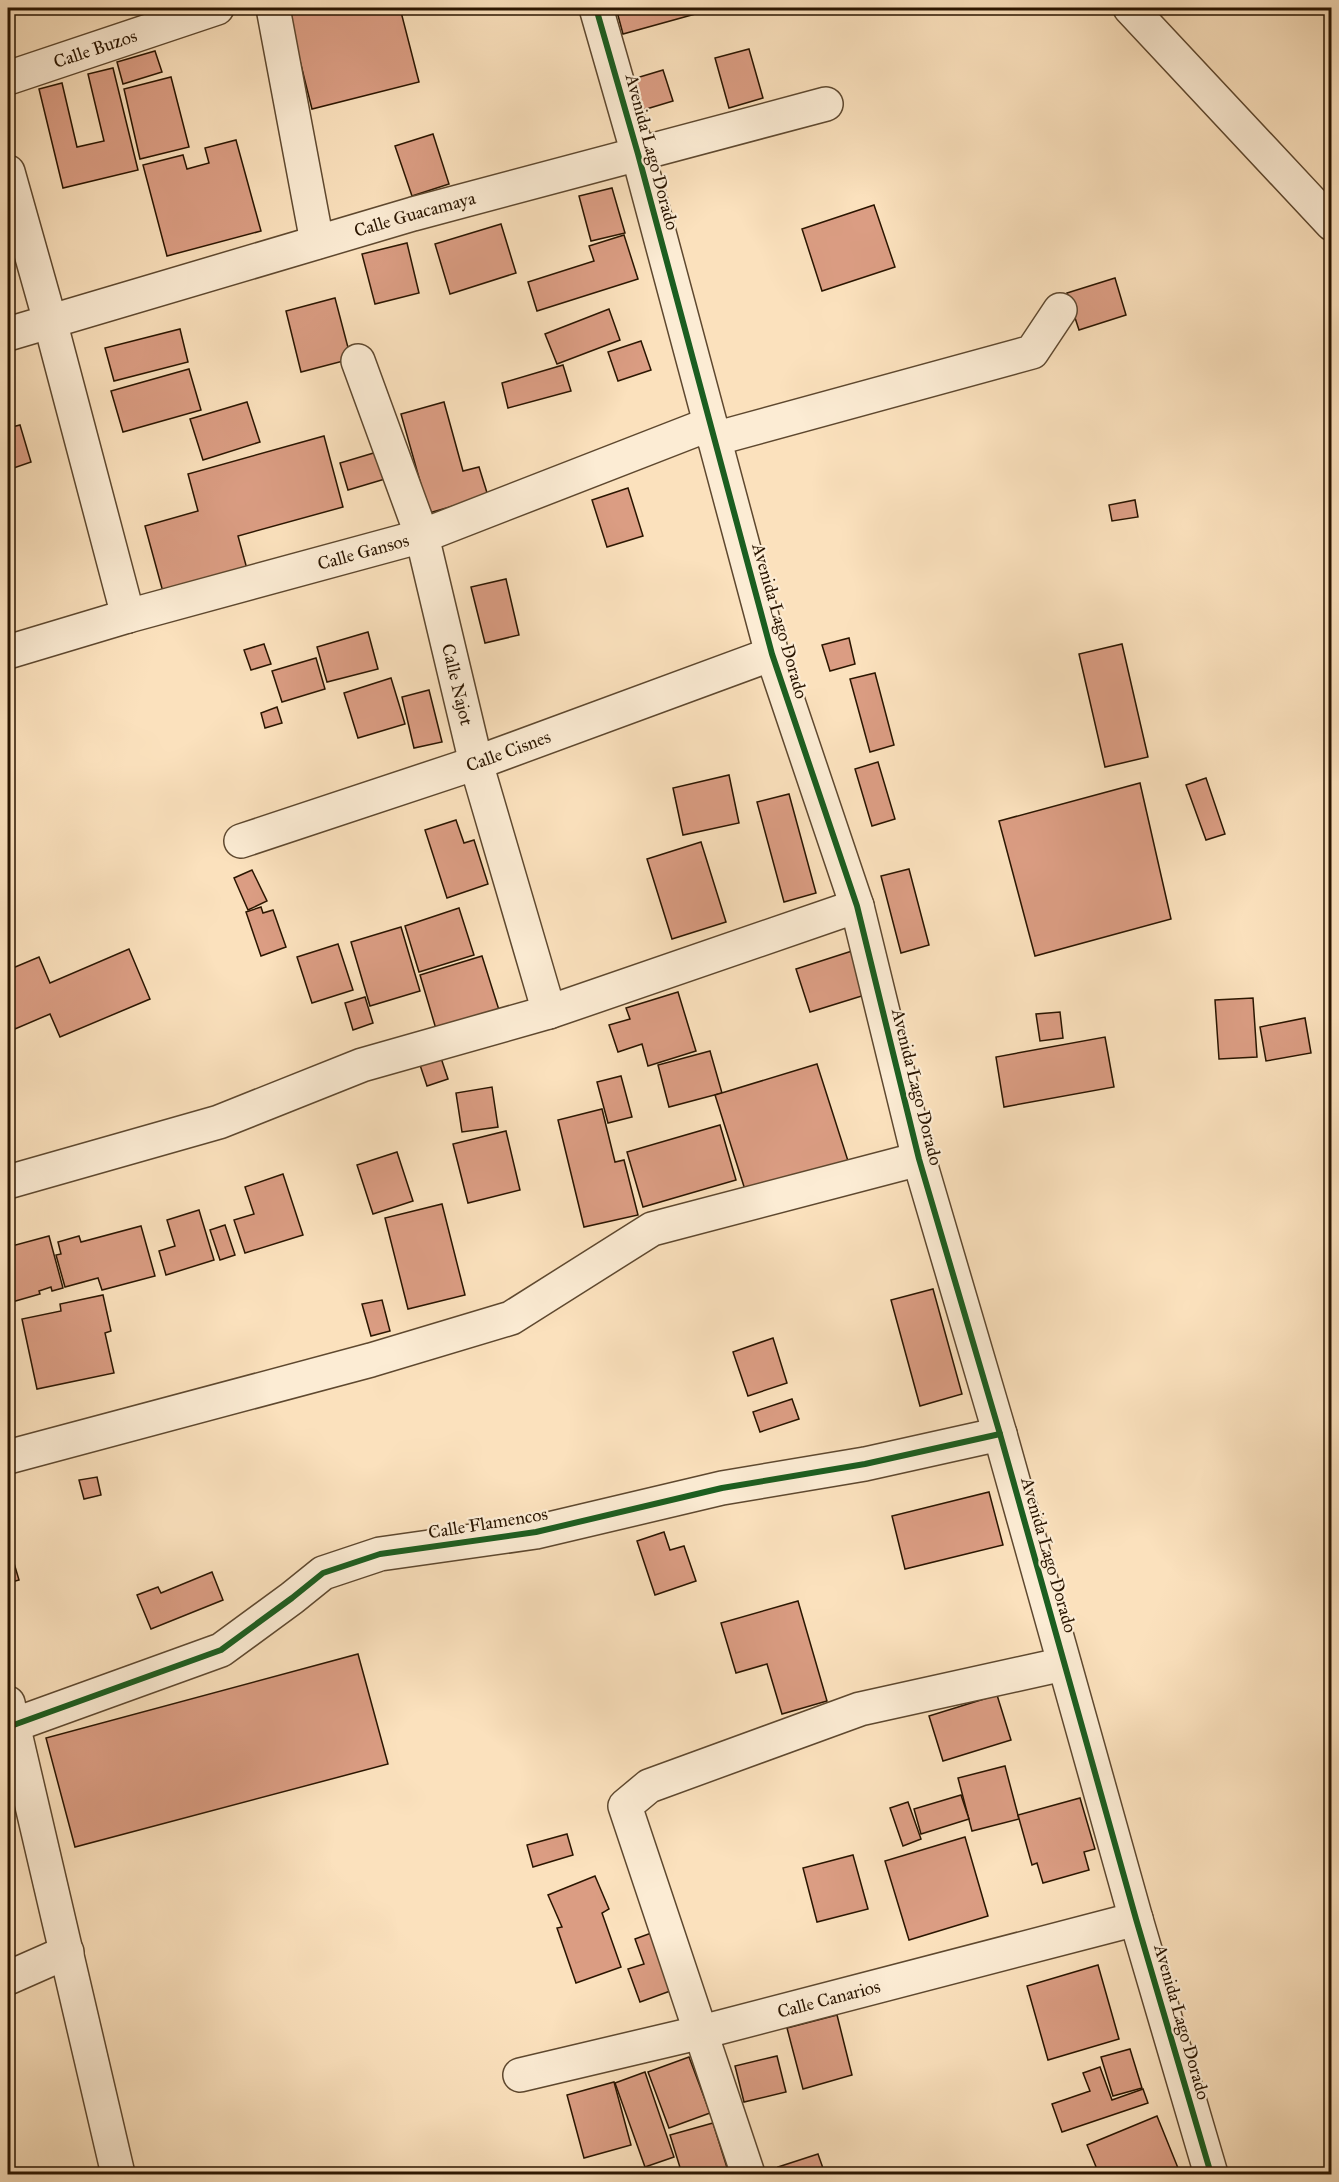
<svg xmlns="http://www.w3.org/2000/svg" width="1339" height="2182" font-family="'IM FELL Great Primer',serif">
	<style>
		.building { fill: #db9d83; stroke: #2a1500; stroke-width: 1.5 }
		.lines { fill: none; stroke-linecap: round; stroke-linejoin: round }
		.minor-casing { stroke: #5e482f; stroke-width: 36 }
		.minor { stroke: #fcecd4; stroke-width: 33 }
		.cycleway-casing { stroke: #fcecd4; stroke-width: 10 }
		.cycleway { stroke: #1b5e20; stroke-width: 6 }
		.labels { text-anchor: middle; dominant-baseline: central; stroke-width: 4.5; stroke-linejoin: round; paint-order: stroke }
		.street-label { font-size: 18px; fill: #2a1500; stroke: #fcecd4 }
	</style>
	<rect width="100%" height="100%" fill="#fbe1bd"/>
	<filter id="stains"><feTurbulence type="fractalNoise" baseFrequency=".00333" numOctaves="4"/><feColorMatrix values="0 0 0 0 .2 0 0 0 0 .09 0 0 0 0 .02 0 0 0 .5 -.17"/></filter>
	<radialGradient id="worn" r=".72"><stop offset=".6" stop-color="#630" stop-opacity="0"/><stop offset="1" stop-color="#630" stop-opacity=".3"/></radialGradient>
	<g class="building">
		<path d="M311 8H400L419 82 312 109 288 13Z"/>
		<path d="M616 8H717L623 34Z"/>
		<path d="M749 49 763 98 729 108 715 58Z"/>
		<path d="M155 51 162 72 123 84 117 62Z"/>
		<path d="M113 68 138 170 63 188 39 89 62 83 77 147 104 141 88 74Z"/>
		<path d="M663 70 673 101 643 110 633 79Z"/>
		<path d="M171 77 189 147 140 159 124 89Z"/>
		<path d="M433 134 449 184 412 196 395 146Z"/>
		<path d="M236 140 261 231 167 256 143 165 183 155 187 169 209 163 205 148Z"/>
		<path d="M612 188 625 233 591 241 579 196Z"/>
		<path d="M874 205 895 267 822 291 802 229Z"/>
		<path d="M501 224 516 273 450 294 435 244Z"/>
		<path d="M624 235 638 279 537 311 528 282 594 261 589 246Z"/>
		<path d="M407 243 419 293 375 304 362 254Z"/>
		<path d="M1115 278 1126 315 1079 330 1067 293Z"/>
		<path d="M335 298 351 359 301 372 286 311Z"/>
		<path d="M609 309 620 340 557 364 545 334Z"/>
		<path d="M180 329 188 362 114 381 105 348Z"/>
		<path d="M641 341 651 370 618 381 608 352Z"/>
		<path d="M563 365 571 391 508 408 502 383Z"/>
		<path d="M189 369 201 410 123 432 111 391Z"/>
		<path d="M247 402 260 442 203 460 190 419Z"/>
		<path d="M444 402 463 471 479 467 488 496 429 513 401 414Z"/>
		<path d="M20 425 31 462 8 470V428Z"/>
		<path d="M324 436 343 507 238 536 247 569 163 592 145 526 198 511 188 474Z"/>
		<path d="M377 452 385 479 348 490 340 463Z"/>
		<path d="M628 488 643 536 607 547 592 500Z"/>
		<path d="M1135 500 1138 517 1112 521 1109 505Z"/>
		<path d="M506 579 519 635 485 643 471 587Z"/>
		<path d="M368 632 378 669 327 682 317 647Z"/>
		<path d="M849 638 855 664 830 671 822 645Z"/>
		<path d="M264 644 271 664 251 670 244 650Z"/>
		<path d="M1122 644 1148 757 1105 767 1079 654Z"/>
		<path d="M316 658 325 689 282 702 272 671Z"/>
		<path d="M875 673 894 745 870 752 850 679Z"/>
		<path d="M391 678 405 724 358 738 344 693Z"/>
		<path d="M429 690 442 742 414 748 402 697Z"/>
		<path d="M277 707 282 723 265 728 261 713Z"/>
		<path d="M878 762 895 819 872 826 855 769Z"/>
		<path d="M729 775 739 823 683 835 673 788Z"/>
		<path d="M1206 778 1225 834 1206 840 1186 785Z"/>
		<path d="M1140 783 1171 919 1035 956 999 821Z"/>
		<path d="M789 794 816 893 784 902 757 802Z"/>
		<path d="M456 820 464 843 474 840 488 884 447 898 425 830Z"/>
		<path d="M701 842 726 922 672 939 647 859Z"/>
		<path d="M909 869 929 945 901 953 881 876Z"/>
		<path d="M252 870 267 901 248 910 234 878Z"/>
		<path d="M261 907 263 913 273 910 286 947 261 956 246 912Z"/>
		<path d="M459 908 474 955 419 972 405 926Z"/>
		<path d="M401 927 420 991 370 1006 351 942Z"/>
		<path d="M338 944 353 990 312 1003 297 957Z"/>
		<path d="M129 949 150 999 60 1037 50 1014 15 1029 8 1012V970L39 957 50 983Z"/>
		<path d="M852 951 865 995 810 1012 796 969Z"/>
		<path d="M482 956 499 1010 436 1029 420 975Z"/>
		<path d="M678 992 696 1051 648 1066 642 1044 618 1052 609 1025 630 1019 626 1008Z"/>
		<path d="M365 997 373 1023 353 1030 345 1003Z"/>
		<path d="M1253 998 1257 1057 1219 1059 1215 1000Z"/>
		<path d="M1060 1012 1063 1038 1040 1041 1036 1014Z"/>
		<path d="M1305 1018 1311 1053 1266 1061 1260 1027Z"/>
		<path d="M1105 1037 1114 1087 1004 1107 996 1057Z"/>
		<path d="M710 1051 722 1093 669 1107 658 1065Z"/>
		<path d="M441 1058 448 1079 427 1086 420 1065Z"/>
		<path d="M817 1064 849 1164 747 1196 715 1095Z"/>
		<path d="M621 1076 632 1117 608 1123 597 1082Z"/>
		<path d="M492 1087 498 1127 462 1132 456 1093Z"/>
		<path d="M602 1109 615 1162 624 1160 638 1215 584 1227 558 1120Z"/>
		<path d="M720 1125 736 1180 643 1207 627 1152Z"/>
		<path d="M506 1131 520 1190 468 1203 453 1144Z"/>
		<path d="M397 1152 413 1201 373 1214 357 1165Z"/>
		<path d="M283 1174 303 1235 245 1253 234 1220 254 1214 245 1187Z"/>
		<path d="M442 1204 465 1295 408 1309 385 1218Z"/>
		<path d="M199 1210 214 1260 166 1275 159 1251 175 1246 167 1220Z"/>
		<path d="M225 1225 235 1255 220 1260 210 1230Z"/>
		<path d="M141 1226 155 1276 102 1290 98 1278 65 1287 56 1255 61 1254 58 1242 79 1236 81 1242Z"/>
		<path d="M49 1236 63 1288 52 1291 51 1287 39 1291 40 1294 12 1302 8 1284V1247Z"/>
		<path d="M933 1289 962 1394 920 1406 891 1300Z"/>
		<path d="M103 1295 111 1331 105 1333 114 1373 37 1389 22 1319 61 1311 60 1304Z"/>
		<path d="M382 1300 390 1331 371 1336 362 1304Z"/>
		<path d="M773 1338 787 1383 748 1396 733 1352Z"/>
		<path d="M792 1399 799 1419 760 1432 753 1412Z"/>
		<path d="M97 1477 101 1495 84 1499 79 1480Z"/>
		<path d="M989 1492 1003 1545 905 1569 892 1516Z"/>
		<path d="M664 1532 670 1550 684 1546 696 1581 655 1595 637 1541Z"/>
		<path d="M8 1543 19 1580 8 1583Z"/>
		<path d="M212 1572 223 1600 151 1629 137 1595 158 1587 161 1593Z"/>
		<path d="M798 1601 827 1701 782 1714 767 1664 736 1673 721 1623Z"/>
		<path d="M358 1654 388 1764 75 1847 46 1738Z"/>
		<path d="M997 1695 1011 1740 943 1761 929 1716Z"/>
		<path d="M1005 1766 1019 1819 972 1831 958 1778Z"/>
		<path d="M961 1795 969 1819 921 1834 914 1809Z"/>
		<path d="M1080 1798 1095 1849 1084 1852 1089 1870 1043 1883 1037 1863 1032 1865 1018 1815Z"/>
		<path d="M908 1802 921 1839 903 1846 890 1808Z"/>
		<path d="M567 1834 573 1855 533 1867 527 1845Z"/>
		<path d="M965 1837 988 1916 909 1940 885 1861Z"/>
		<path d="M853 1855 868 1909 817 1922 803 1868Z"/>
		<path d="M595 1876 609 1909 602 1913 621 1967 576 1983 557 1928 562 1927 548 1895Z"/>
		<path d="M654 1932 673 1990 640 2002 628 1969 644 1964 635 1939Z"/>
		<path d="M1098 1965 1119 2039 1048 2060 1027 1986Z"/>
		<path d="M837 2015 852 2075 803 2089 787 2028Z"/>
		<path d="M1130 2049 1142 2088 1113 2096 1101 2057Z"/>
		<path d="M777 2056 786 2092 744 2102 735 2066Z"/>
		<path d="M689 2057 710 2113 669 2128 648 2072Z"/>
		<path d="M1100 2067 1112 2100 1143 2089 1148 2103 1062 2132 1052 2104 1090 2091 1083 2073Z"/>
		<path d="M645 2072 674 2157 645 2167 615 2083Z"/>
		<path d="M614 2082 631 2145 584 2158 567 2095Z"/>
		<path d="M1157 2116 1178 2168 1162 2174H1099L1087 2145Z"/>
		<path d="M713 2123 729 2174H682L670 2135Z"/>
		<path d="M818 2154 825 2174H781L778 2167Z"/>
	</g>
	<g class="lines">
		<defs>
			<g id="minor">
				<path d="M273 8 317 242"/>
				<path d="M596 8 638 154 772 654 857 906 919 1159 1000 1434 1136 1919 1211 2174"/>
				<path d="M1130 8 1332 224"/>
				<path id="s1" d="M8 78 217 8"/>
				<path d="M8 172 50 321 128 616"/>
				<path id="s2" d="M8 334 413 214 826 104"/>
				<path id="s3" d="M358 361 422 536 476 763 549 1012"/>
				<path d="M714 439 1032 352 1060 310"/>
				<path id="s4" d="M8 652 128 616 422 536 710 424"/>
				<path id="s5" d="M241 841 476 763 772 654"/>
				<path d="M8 1182 219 1122 362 1065 549 1012 857 906"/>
				<path d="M8 1457 371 1360 511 1318 652 1229 919 1159"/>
				<path d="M8 1703 118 2174"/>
				<path d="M8 1727 221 1650 292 1598 323 1573 380 1554 536 1532 722 1488 865 1464 1000 1434"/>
				<path d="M8 1978 67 1952"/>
				<path id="s6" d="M520 2075 702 2032 1136 1919"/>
				<path d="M748 2174 625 1806 649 1786 860 1709 1064 1664"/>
			</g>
		</defs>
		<use href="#minor" class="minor-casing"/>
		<use href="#minor" class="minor"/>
		<defs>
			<g id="cycleway">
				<path d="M596 8 638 154 772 654 857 906 919 1159 1000 1434 1136 1919 1211 2174"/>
				<path d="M8 1727 221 1650 292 1598 323 1573 380 1554 536 1532 722 1488 865 1464 1000 1434"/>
			</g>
		</defs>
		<use href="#cycleway" class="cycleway-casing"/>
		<use href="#cycleway" class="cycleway"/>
	</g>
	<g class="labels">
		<g class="street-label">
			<text stroke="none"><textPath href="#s1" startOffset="92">Calle Buzos</textPath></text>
			<text transform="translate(652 152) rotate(75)">Avenida Lago Dorado</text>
			<text stroke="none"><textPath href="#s2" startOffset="424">Calle Guacamaya</textPath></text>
			<text stroke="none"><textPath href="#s4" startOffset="369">Calle Gansos</textPath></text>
			<text transform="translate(780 621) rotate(74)">Avenida Lago Dorado</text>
			<text stroke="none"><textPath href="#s3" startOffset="339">Calle Najot</textPath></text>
			<text stroke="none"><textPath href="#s5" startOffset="282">Calle Cisnes</textPath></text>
			<text transform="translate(917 1087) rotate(76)">Avenida Lago Dorado</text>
			<text transform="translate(488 1523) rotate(-9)">Calle Flamencos</text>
			<text transform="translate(1049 1555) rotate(74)">Avenida Lago Dorado</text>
			<text stroke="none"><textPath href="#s6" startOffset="318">Calle Canarios</textPath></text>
			<text transform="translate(1182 2022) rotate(74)">Avenida Lago Dorado</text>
		</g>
	</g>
	<rect width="1339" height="2182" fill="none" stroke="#fbe1bd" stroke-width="30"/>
	<rect x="9" y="9" width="1321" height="2164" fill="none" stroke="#2a1500" stroke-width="3"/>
	<rect x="15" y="15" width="1309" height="2152" fill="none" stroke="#2a1500" stroke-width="1.5"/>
	<rect width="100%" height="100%" filter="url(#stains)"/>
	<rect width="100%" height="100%" fill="url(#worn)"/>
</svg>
